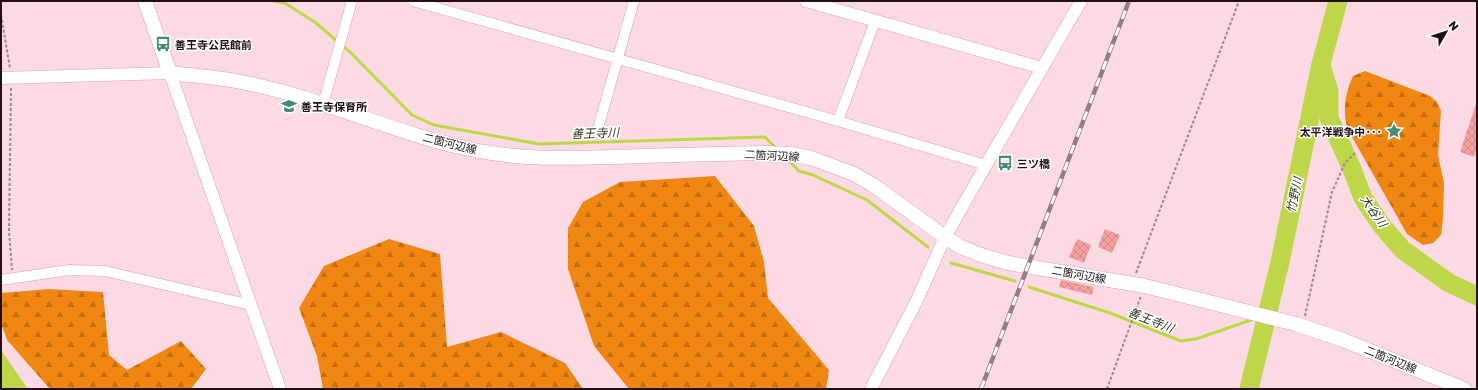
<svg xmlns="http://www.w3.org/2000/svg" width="1478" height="390" font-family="'Golos Text','Noto Sans JP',sans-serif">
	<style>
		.forest { fill: url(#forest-firs) }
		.water { fill: #bdd749 }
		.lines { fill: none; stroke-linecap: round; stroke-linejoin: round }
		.stream { stroke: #bdd749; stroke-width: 3 }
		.river { stroke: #bdd749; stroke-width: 19 }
		.building { fill: url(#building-cross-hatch) }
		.minor-casing { stroke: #d7a2b2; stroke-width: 11 }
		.tertiary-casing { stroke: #d7a2b2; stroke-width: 13 }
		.secondary-casing { stroke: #d7a2b2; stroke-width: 15 }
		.path { stroke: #a1858e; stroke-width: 2; stroke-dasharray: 3 2; stroke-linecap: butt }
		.minor { stroke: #fff; stroke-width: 10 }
		.tertiary { stroke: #fff; stroke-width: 12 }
		.secondary { stroke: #fff; stroke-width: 14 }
		.rail-casing { stroke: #967b84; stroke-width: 4.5 }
		.rail { stroke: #fff; stroke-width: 3; stroke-dasharray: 9; stroke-linecap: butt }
		.labels { text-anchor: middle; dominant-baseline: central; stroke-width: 3; stroke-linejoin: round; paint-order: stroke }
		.poi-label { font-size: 11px; font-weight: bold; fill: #220f15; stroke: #fff; text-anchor: start }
		.street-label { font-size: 11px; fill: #220f15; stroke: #fff }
		.water-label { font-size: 12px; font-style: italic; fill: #2c311a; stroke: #fff }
	</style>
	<defs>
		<pattern id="forest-firs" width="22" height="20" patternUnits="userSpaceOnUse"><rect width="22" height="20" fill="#ef8712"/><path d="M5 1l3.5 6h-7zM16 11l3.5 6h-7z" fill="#c16d10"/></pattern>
		<pattern id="building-cross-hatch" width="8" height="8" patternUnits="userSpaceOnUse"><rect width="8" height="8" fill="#f4a0a1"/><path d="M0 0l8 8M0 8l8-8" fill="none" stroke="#d1898a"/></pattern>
	</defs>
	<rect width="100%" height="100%" fill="#fcdae4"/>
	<g class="forest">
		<path d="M1365 71 1430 96 1437 102 1441 111 1438 155 1444 183 1443 219 1441 235 1433 243 1423 245 1407 234 1348 130C1342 113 1345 93 1353 76Z"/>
		<path d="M715 176 754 226 764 262 768 298 829 370 826 389H629L594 346 568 269V228L583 202 620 182Z"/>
		<path d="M389 239 440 254 447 347 501 332 565 363 583 389H323L317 356 299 308 324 266Z"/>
		<path d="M49 289 103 292 109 355 127 370 181 341 206 369 191 389H50L7 340 1 323V293Z"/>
	</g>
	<path class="water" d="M1 350 28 389H1Z"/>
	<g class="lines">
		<g class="stream">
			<path d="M274 1 285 3 316 23 351 53 412 115 434 125 539 144 765 137 776 148"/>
			<path d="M786 158 799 171 813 175 867 200 928 247"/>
			<path d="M951 263 1015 281"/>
			<path d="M1029 287 1110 313 1181 341 1196 339 1254 319"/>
		</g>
		<g class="river">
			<path d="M1321 65 1329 91V118L1352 169 1363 198 1382 226 1403 250 1449 283 1477 296"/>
			<path d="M1249 389 1280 262 1321 64 1338 1"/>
		</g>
	</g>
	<g class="building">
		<path d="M1476 104 1477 105V148L1474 157 1460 152Z"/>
		<path d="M1105 229 1120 235 1112 253 1098 247Z"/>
		<path d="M1077 239 1091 245 1084 263 1069 257Z"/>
		<path d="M1061 280 1094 287 1092 295 1059 287Z"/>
	</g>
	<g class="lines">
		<defs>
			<g id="minor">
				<path d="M413 1 838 121 986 165"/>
				<path d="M323 104 352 1"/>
				<path d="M838 121 875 21"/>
				<path d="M597 132 634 1"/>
				<path d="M1 280 69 270 105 271 251 305"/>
			</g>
			<g id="tertiary">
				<path d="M806 1 1042 68"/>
				<path d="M1 78 170 73 280 389"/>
				<path d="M871 389 917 300 945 237 986 165 1081 1"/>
			</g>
			<path id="secondary" d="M145 1 170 73C197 76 225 78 251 84 327 100 398 135 474 150 520 160 567 158 614 157 665 155 716 154 767 153L790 154 811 158 854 174 873 185 945 237 961 247 981 255 1008 263 1145 286 1296 324 1343 340 1464 389"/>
		</defs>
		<use href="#minor" class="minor-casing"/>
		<use href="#tertiary" class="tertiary-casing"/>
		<use href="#secondary" class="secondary-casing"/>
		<g class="path">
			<path d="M1 15 10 68"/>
			<path d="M11 88 9 231 12 270"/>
			<path d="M1392 133 1393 132"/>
			<path d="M1136 273 1239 1"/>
			<path d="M1305 316 1332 192 1345 163 1355 153"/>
			<path d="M1107 389 1141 296"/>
		</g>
		<use href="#minor" class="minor"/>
		<use href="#tertiary" class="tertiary"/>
		<use href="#secondary" class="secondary"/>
		<defs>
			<path id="rail" d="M981 389 1129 1"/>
		</defs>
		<use href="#rail" class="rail-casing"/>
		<use href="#rail" class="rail"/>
	</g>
	<defs>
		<symbol id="bus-bare" viewBox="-9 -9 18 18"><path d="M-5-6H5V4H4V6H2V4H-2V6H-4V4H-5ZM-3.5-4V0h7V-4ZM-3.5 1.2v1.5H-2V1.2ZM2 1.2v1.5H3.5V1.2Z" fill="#46897b" stroke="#fff" stroke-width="2.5" paint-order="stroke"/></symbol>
		<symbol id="school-bare" viewBox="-9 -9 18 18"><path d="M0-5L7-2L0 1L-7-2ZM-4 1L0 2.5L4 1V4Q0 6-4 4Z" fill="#46897b" stroke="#fff" stroke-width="2.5" paint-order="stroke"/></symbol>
		<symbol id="sight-bare" viewBox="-9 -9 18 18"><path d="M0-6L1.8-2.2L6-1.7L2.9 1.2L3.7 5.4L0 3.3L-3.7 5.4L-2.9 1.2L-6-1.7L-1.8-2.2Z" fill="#46897b" stroke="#fff" stroke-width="2.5" paint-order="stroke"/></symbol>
	</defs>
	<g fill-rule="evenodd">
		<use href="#bus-bare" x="152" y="33" width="22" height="22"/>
		<use href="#school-bare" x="278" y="95" width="22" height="22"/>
		<use href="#sight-bare" x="1383" y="120" width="22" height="22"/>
		<use href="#bus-bare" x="994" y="152" width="22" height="22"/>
	</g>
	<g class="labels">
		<g class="poi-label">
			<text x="175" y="44">善王寺公民館前</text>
			<text x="301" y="106">善王寺保育所</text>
			<text x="1382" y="131" text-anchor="end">太平洋戦争中･･･</text>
			<text x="1017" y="163">三ツ橋</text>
		</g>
		<g class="street-label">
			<text transform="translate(450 143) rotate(14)">二箇河辺線</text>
			<text transform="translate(772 155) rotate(3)">二箇河辺線</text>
			<text transform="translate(1079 274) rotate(10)">二箇河辺線</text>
			<text transform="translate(1391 359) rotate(22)">二箇河辺線</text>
		</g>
		<g class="water-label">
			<text transform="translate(595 133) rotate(-2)">善王寺川</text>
			<text transform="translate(1294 195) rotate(-78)">竹野川</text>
			<text transform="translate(1374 211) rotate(55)">大谷川</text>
			<text transform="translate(1151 320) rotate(21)">善王寺川</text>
		</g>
	</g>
	<rect width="1478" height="390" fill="none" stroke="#220f15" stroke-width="4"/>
	<g transform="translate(1446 32) rotate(51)" stroke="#ffffff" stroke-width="3" paint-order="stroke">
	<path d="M0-3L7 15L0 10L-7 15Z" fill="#220f15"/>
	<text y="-6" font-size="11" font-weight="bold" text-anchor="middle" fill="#220f15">N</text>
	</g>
</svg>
